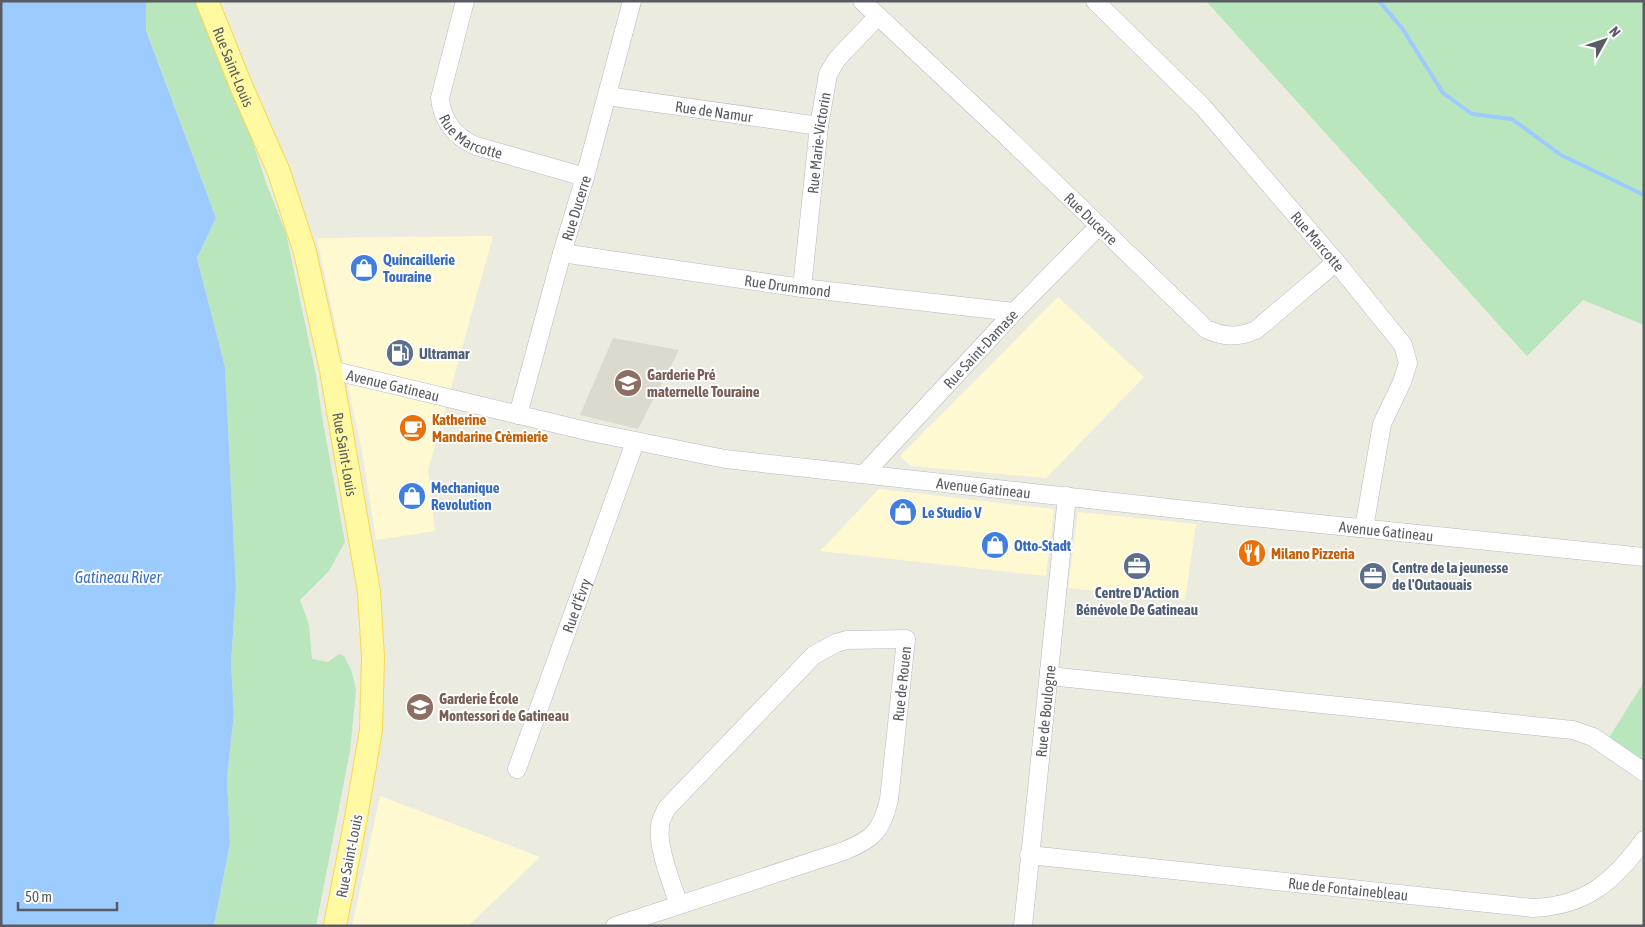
<svg xmlns="http://www.w3.org/2000/svg" width="1645" height="927" font-family="'Asap Condensed',sans-serif">
	<style>
		.commercial { fill: #fff9d1 }
		.education { fill: #dcdace }
		.green { fill: #b9e6bd }
		.water { fill: #9ccbff }
		.lines { fill: none; stroke-linecap: round; stroke-linejoin: round }
		.stream { stroke: #9ccbff; stroke-width: 4 }
		.minor-casing { stroke: #b7b9bf; stroke-width: 19 }
		.major-casing { stroke: #f9d84c; stroke-width: 24 }
		.minor { stroke: #fff; stroke-width: 18 }
		.major { stroke: #fff9a1; stroke-width: 22 }
		.labels { text-anchor: middle; dominant-baseline: central; stroke-width: 4; stroke-linejoin: round; paint-order: stroke }
		.street-label { font-size: 15px; fill: #585b61; stroke: #fff }
		.shop-label { font-size: 15px; font-weight: bold; fill: #366cbe; stroke: #fff; text-anchor: start }
		.service-label { font-size: 15px; font-weight: bold; fill: #4e5e75; stroke: #fff; text-anchor: start }
		.education-label { font-size: 15px; font-weight: bold; fill: #785e54; stroke: #fff; text-anchor: start }
		.food-label { font-size: 15px; font-weight: bold; fill: #c56008; stroke: #fff; text-anchor: start }
		.water-label { font-size: 16px; font-style: italic; fill: #3971c8; stroke: #fff }
	</style>
	<rect width="100%" height="100%" fill="#ecebdf"/>
	<g class="commercial">
		<path d="M493 236 428 471 435 531 376 540 363 457 317 238Z"/>
		<path d="M1058 297 1144 377 1046 478 911 466 900 456Z"/>
		<path d="M879 489 1054 509 1046 576 820 551Z"/>
		<path d="M1078 512 1196 524 1185 600 1068 588Z"/>
		<path d="M380 796 540 857 468 926H352Z"/>
	</g>
	<path class="education" d="M613 338 679 350 638 429 580 415Z"/>
	<g class="green">
		<path d="M146 1H198L247 123 266 183 286 233 316 375 322 417 345 542 329 571 300 600 309 625 312 659 328 662 339 654 344 656 352 672 356 690 350 751 316 926H214L230 843 227 777 234 714 231 664 236 587 225 367 197 258 216 218 146 29Z"/>
		<path d="M1206 1H1644V325L1583 300 1527 356Z"/>
		<path d="M1644 682V772L1605 744Z"/>
	</g>
	<path class="water" d="M1 1H146V30L216 218 197 258 225 367 236 587 231 664 234 714 227 777 230 843 214 926H1Z"/>
	<g class="lines">
		<path class="stream" d="M1379 1 1402 28 1443 93 1472 114 1512 119 1561 155 1644 195"/>
		<defs>
			<g id="minor">
				<path id="s1" d="M465 1 440 98C442 120 455 137 476 146L585 177"/>
				<path id="s2" d="M862 1 1004 134 1206 329C1224 337 1237 338 1256 330L1336 262"/>
				<path id="s3" d="M1095 1 1203 107 1336 262 1403 345 1408 363 1402 382 1382 424 1364 528"/>
				<path id="s4" d="M607 96 819 126"/>
				<path id="s5" d="M562 253 802 288 1014 312"/>
				<path id="s6" d="M802 288 819 126 828 74 837 59 878 16"/>
				<path id="s7" d="M331 370 591 432 725 459 1242 516 1644 557"/>
				<path id="s8" d="M518 415 562 253 585 177 632 1"/>
				<path id="s9" d="M864 474 1014 312 1099 226"/>
				<path d="M1049 676 1573 730 1593 737 1644 772"/>
				<path id="s10" d="M517 769 635 442"/>
				<path id="s11" d="M1029 855 1533 908C1586 906 1614 881 1644 840"/>
				<path id="s12" d="M615 926 844 851C873 839 881 832 889 800L906 639 847 640 836 643 814 655 667 808C664 814 660 820 660 827 657 847 672 884 679 905"/>
				<path id="s13" d="M1023 926 1067 496"/>
			</g>
			<g id="major">
				<path id="s14" d="M207 1 242 88 279 172 305 252 331 370 369 592 373 657 371 730 356 818 335 926"/>
			</g>
		</defs>
		<use href="#minor" class="minor-casing"/>
		<use href="#major" class="major-casing"/>
		<use href="#minor" class="minor"/>
		<use href="#major" class="major"/>
	</g>
	<defs>
		<symbol id="shop-disc" viewBox="-11 -11 22 22"><circle r="9.5" fill="#3f7fe0" stroke="#fff"/><path d="M-5-2.5h2.3a2.7 3.5 0 0 1 5.4 0H5L5.5 6h-11ZM-1.5-2.5h3a1.5 2.3 0 0 0-3 0Z" fill="#fff"/></symbol>
		<symbol id="fuel-disc" viewBox="-11 -11 22 22"><circle r="9.5" fill="#5c6f8a" stroke="#fff"/><path d="M-5.5-6h7V0h2V4h1.3V-2.5L3-4.5l.8-.8L6-3V5H2.5V1h-1V6h-7ZM-4.2-4.7v3.2H.2V-4.7Z" fill="#fff"/></symbol>
		<symbol id="school-disc" viewBox="-11 -11 22 22"><circle r="9.5" fill="#8d6e63" stroke="#fff"/><path d="M0-5L7-2L0 1L-7-2ZM-4 1L0 2.5L4 1V4Q0 6-4 4Z" fill="#fff"/></symbol>
		<symbol id="cafe-disc" viewBox="-11 -11 22 22"><circle r="9.5" fill="#e8710a" stroke="#fff"/><path d="M-5.5-4.5H6V0H3Q3 3.5 0 3.5H-2.5Q-5.5 3.5-5.5 0ZM3-3.2v2h1.7v-2ZM-6 4.5H4V6H-6Z" fill="#fff"/></symbol>
		<symbol id="restaurant-disc" viewBox="-11 -11 22 22"><circle r="9.5" fill="#e8710a" stroke="#fff"/><path d="M-5-6h1v4h1v-4h1v4h1v-4h1v5L-1.5 .5V6h-2V.5L-5-1ZM5-6V6H3V1.5H1.5Q1.5-4 5-6Z" fill="#fff"/></symbol>
		<symbol id="office-disc" viewBox="-11 -11 22 22"><circle r="9.5" fill="#5c6f8a" stroke="#fff"/><path d="M-6-3h4V-5.5h4V-3h4V5H-6ZM-1-4.5V-3h2v-1.5ZM-6 0V1H6V0Z" fill="#fff"/></symbol>
	</defs>
	<g fill-rule="evenodd">
		<use href="#shop-disc" x="348" y="252" width="32" height="32"/>
		<use href="#fuel-disc" x="384" y="337" width="32" height="32"/>
		<use href="#school-disc" x="612" y="367" width="32" height="32"/>
		<use href="#cafe-disc" x="397" y="412" width="32" height="32"/>
		<use href="#shop-disc" x="396" y="480" width="32" height="32"/>
		<use href="#shop-disc" x="887" y="496" width="32" height="32"/>
		<use href="#shop-disc" x="979" y="529" width="32" height="32"/>
		<use href="#restaurant-disc" x="1236" y="537" width="32" height="32"/>
		<use href="#office-disc" x="1121" y="550" width="32" height="32"/>
		<use href="#office-disc" x="1357" y="560" width="32" height="32"/>
		<use href="#school-disc" x="404" y="691" width="32" height="32"/>
	</g>
	<g class="labels">
		<g class="street-label">
			<text stroke="none"><textPath href="#s14" startOffset="71">Rue Saint-Louis</textPath></text>
			<text stroke="none"><textPath href="#s4" startOffset="108">Rue de Namur</textPath></text>
			<text stroke="none"><textPath href="#s1" startOffset="154">Rue Marcotte</textPath></text>
			<text stroke="none"><textPath href="#s6" startOffset="146">Rue Marie-Victorin</textPath></text>
			<text stroke="none"><textPath href="#s8" startOffset="215">Rue Ducerre</textPath></text>
			<text stroke="none"><textPath href="#s2" startOffset="316">Rue Ducerre</textPath></text>
			<text stroke="none"><textPath href="#s3" startOffset="328">Rue Marcotte</textPath></text>
			<text stroke="none"><textPath href="#s5" startOffset="228">Rue Drummond</textPath></text>
			<text stroke="none"><textPath href="#s9" startOffset="171">Rue Saint-Damase</textPath></text>
			<text stroke="none"><textPath href="#s7" startOffset="64">Avenue Gatineau</textPath></text>
			<text stroke="none"><textPath href="#s14" startOffset="476">Rue Saint-Louis</textPath></text>
			<text stroke="none"><textPath href="#s7" startOffset="664">Avenue Gatineau</textPath></text>
			<text stroke="none"><textPath href="#s7" startOffset="1069">Avenue Gatineau</textPath></text>
			<text stroke="none"><textPath href="#s10" startOffset="174">Rue d'Évry</textPath></text>
			<text stroke="none"><textPath href="#s12" startOffset="430">Rue de Rouen</textPath></text>
			<text stroke="none"><textPath href="#s13" startOffset="216">Rue de Boulogne</textPath></text>
			<text transform="translate(349 856) rotate(-79)">Rue Saint-Louis</text>
			<text stroke="none"><textPath href="#s11" startOffset="321">Rue de Fontainebleau</textPath></text>
		</g>
		<g class="shop-label">
			<text x="383" y="259">Quincaillerie<tspan x="383" dy="17">Touraine</tspan></text>
			<text x="431" y="487">Mechanique<tspan x="431" dy="17">Revolution</tspan></text>
			<text x="922" y="512">Le Studio V</text>
			<text x="1014" y="545">Otto-Stadt</text>
		</g>
		<g class="service-label">
			<text x="419" y="353">Ultramar</text>
			<text x="1392" y="567">Centre de la jeunesse<tspan x="1392" dy="17">de l'Outaouais</tspan></text>
			<text x="1137" y="592" text-anchor="middle">Centre D'Action<tspan x="1137" dy="17">Bénévole De Gatineau</tspan></text>
		</g>
		<g class="education-label">
			<text x="647" y="374">Garderie Pré<tspan x="647" dy="17">maternelle Touraine</tspan></text>
			<text x="439" y="698">Garderie École<tspan x="439" dy="17">Montessori de Gatineau</tspan></text>
		</g>
		<g class="food-label">
			<text x="432" y="419">Katherine<tspan x="432" dy="17">Mandarine Crèmierie</tspan></text>
			<text x="1271" y="553">Milano Pizzeria</text>
		</g>
		<g class="water-label">
			<text x="118" y="577">Gatineau River</text>
		</g>
	</g>
	<rect width="1645" height="927" fill="none" stroke="#585b61" stroke-width="5"/>
	<g transform="translate(1605 40) rotate(50)" stroke="#ffffff" stroke-width="4" paint-order="stroke">
	<path d="M0-4L9 19L0 12L-9 19Z" fill="#585b61"/>
	<text y="-8" font-size="14" font-weight="bold" text-anchor="middle" fill="#585b61">N</text>
	</g>
	<path d="M18 902v8h99v-8" fill="none" stroke="#585b61" stroke-width="2.5"/>
	<text x="25" y="902" font-size="15" fill="#585b61" stroke="#ffffff" stroke-width="4" paint-order="stroke">50 m</text>
</svg>
